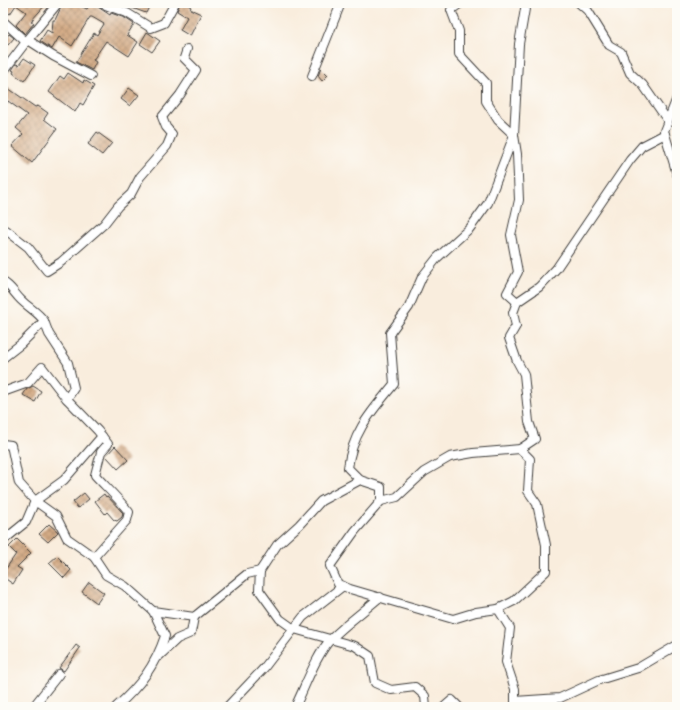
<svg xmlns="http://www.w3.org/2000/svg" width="680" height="710" font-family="'Playpen Sans',sans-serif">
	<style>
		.building { fill: url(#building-cross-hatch) }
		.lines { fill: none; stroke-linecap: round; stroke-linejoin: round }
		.street-casing { stroke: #3d3b39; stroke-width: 10 }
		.street { stroke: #fff; stroke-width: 8 }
	</style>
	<defs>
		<pattern id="building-cross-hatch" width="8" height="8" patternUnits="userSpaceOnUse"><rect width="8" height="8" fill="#d3aa85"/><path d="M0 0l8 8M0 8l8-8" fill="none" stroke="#aa8a6c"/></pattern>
	</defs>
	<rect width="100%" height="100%" fill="#fdfcf7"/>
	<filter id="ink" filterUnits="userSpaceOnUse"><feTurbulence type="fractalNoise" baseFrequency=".025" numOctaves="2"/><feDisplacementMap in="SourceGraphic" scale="8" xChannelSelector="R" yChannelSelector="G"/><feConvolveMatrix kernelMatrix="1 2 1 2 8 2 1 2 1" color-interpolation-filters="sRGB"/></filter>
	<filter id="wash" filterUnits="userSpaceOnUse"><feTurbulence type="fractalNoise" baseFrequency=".012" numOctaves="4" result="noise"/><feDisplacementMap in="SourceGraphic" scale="16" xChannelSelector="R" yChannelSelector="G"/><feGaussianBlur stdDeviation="0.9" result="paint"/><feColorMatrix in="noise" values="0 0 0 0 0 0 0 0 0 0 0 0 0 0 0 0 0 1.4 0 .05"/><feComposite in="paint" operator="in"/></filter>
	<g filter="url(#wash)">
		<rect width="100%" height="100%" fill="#f9eddd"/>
		<g id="blocks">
			<g class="building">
				<path d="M3 3H47L31 21 34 23 25 34 16 25 26 12 16 5 10 14 3 9Z"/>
				<path d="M63 3H73L87 9 90 3H92L110 15 111 13 125 18 134 24 127 35 138 42 129 56 106 41 93 60 96 62 92 70 76 62 94 33 97 35 104 24 92 17H90L72 46 59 37 52 49 40 41 47 30 52 33 53 20H55Z"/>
				<path d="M118 3H151L146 13Z"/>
				<path d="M180 3H185L191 7 190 9 201 14 190 36 180 30 187 17 177 11Z"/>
				<path d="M147 32 160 41 152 52 140 44Z"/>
				<path d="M9 34 14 38 8 45 3 41Z"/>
				<path d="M24 58 35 65 24 81 13 73 14 71 12 70 16 64 19 65Z"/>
				<path d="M321 68 328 75 322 81 318 76Z"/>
				<path d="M68 73 83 83 84 80 94 86 83 105 80 103 75 112 49 92 60 76 64 79Z"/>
				<path d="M5 86 35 107 38 106 48 113 44 119 57 129 32 163 12 146 23 134 16 128 27 115 8 101 3 110V90Z"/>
				<path d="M129 88 139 95 130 106 121 99Z"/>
				<path d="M97 132 112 143 102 155 88 144Z"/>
				<path d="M33 386 41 391 35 402 23 395 27 389Z"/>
				<path d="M115 446 128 460 118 469 106 456Z"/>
				<path d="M84 493 89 499 78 508 73 502Z"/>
				<path d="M104 494 106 497 107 496 123 513 122 517 117 521 114 520 107 512 105 514 95 501Z"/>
				<path d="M49 524 58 532 48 542 39 534Z"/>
				<path d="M17 539 31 553 17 567 22 570 13 584 3 577V573L16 554 9 547Z"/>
				<path d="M57 556 71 570 64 578 49 563Z"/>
				<path d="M89 582 104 593 97 603 82 592Z"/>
				<path d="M76 645 80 648 64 671 59 668Z"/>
			</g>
		</g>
	</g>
	<g filter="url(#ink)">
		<use href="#blocks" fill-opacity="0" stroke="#3d3b39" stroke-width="1"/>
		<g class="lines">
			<defs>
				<g id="street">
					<path d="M100 3 127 13 151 28 164 23 175 3"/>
					<path d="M579 3 588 11 609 45 621 52 630 73 643 85 668 121"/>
					<path d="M3 21 26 42"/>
					<path d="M28 40 53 56 91 76"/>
					<path d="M3 72 26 42 58 3"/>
					<path d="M312 76 341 3"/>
					<path d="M677 98 664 131 677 174"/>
					<path d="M3 234 6 230 28 247 47 271 61 262 104 224 118 206 131 194 140 177 167 146 172 134 166 127 162 117 180 95 196 70 184 58 187 49"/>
					<path d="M3 282C11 286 14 293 21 300 29 308 38 312 44 321L21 344 3 358"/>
					<path d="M517 302 539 287 556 269 630 160 642 146 665 134"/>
					<path d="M44 321 49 334 68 363 74 388 67 399"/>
					<path d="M3 392 28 383 42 367 66 398 98 431 108 444 101 452 95 475C106 487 118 498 129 512L127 520 94 557"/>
					<path d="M3 444 11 445 19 483 35 501 56 516 67 538 94 557 106 575 125 586 153 611"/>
					<path d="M360 480 321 501 299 525 277 545 260 571 259 590 280 619 294 629 355 646 370 656 375 683 391 690 415 687 425 696 426 707"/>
					<path d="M381 501 397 497 424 472 450 457 473 453 520 449 535 439 529 422 524 374 517 361 509 338 516 326 513 313 517 302 507 293 518 272 511 235 519 200 517 154 514 135 498 120 486 101V83L459 54V31L451 10 461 3"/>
					<path d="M3 543 5 539 26 522 35 501 64 480 102 436"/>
					<path d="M498 609 514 601 546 571V545L537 504 528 491 530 459 520 449"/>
					<path d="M159 656 177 639 191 633 194 617"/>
					<path d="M515 701 560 698 599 680 638 668 677 645"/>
					<path d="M33 707 59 674"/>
					<path d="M116 707C140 686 155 666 165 636L153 611 194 617 247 574 260 571"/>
					<path d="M227 707 264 668 303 617 343 586"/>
					<path d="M295 707C305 687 316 655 331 639 346 624 364 611 380 597"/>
					<path d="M444 707 452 700 459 707"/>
					<path d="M515 707V689L506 662 510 628 498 609 476 612 453 619 350 589 338 584 330 566 355 531 381 501V487L360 480 348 468C352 432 372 411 394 384L390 333 409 307 422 277 437 258 470 228 488 203 514 135 519 44 526 3"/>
				</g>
			</defs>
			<use href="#street" class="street-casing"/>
			<use href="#street" class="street"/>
		</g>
	</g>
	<rect width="680" height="710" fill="none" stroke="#fdfcf7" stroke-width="16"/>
</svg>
